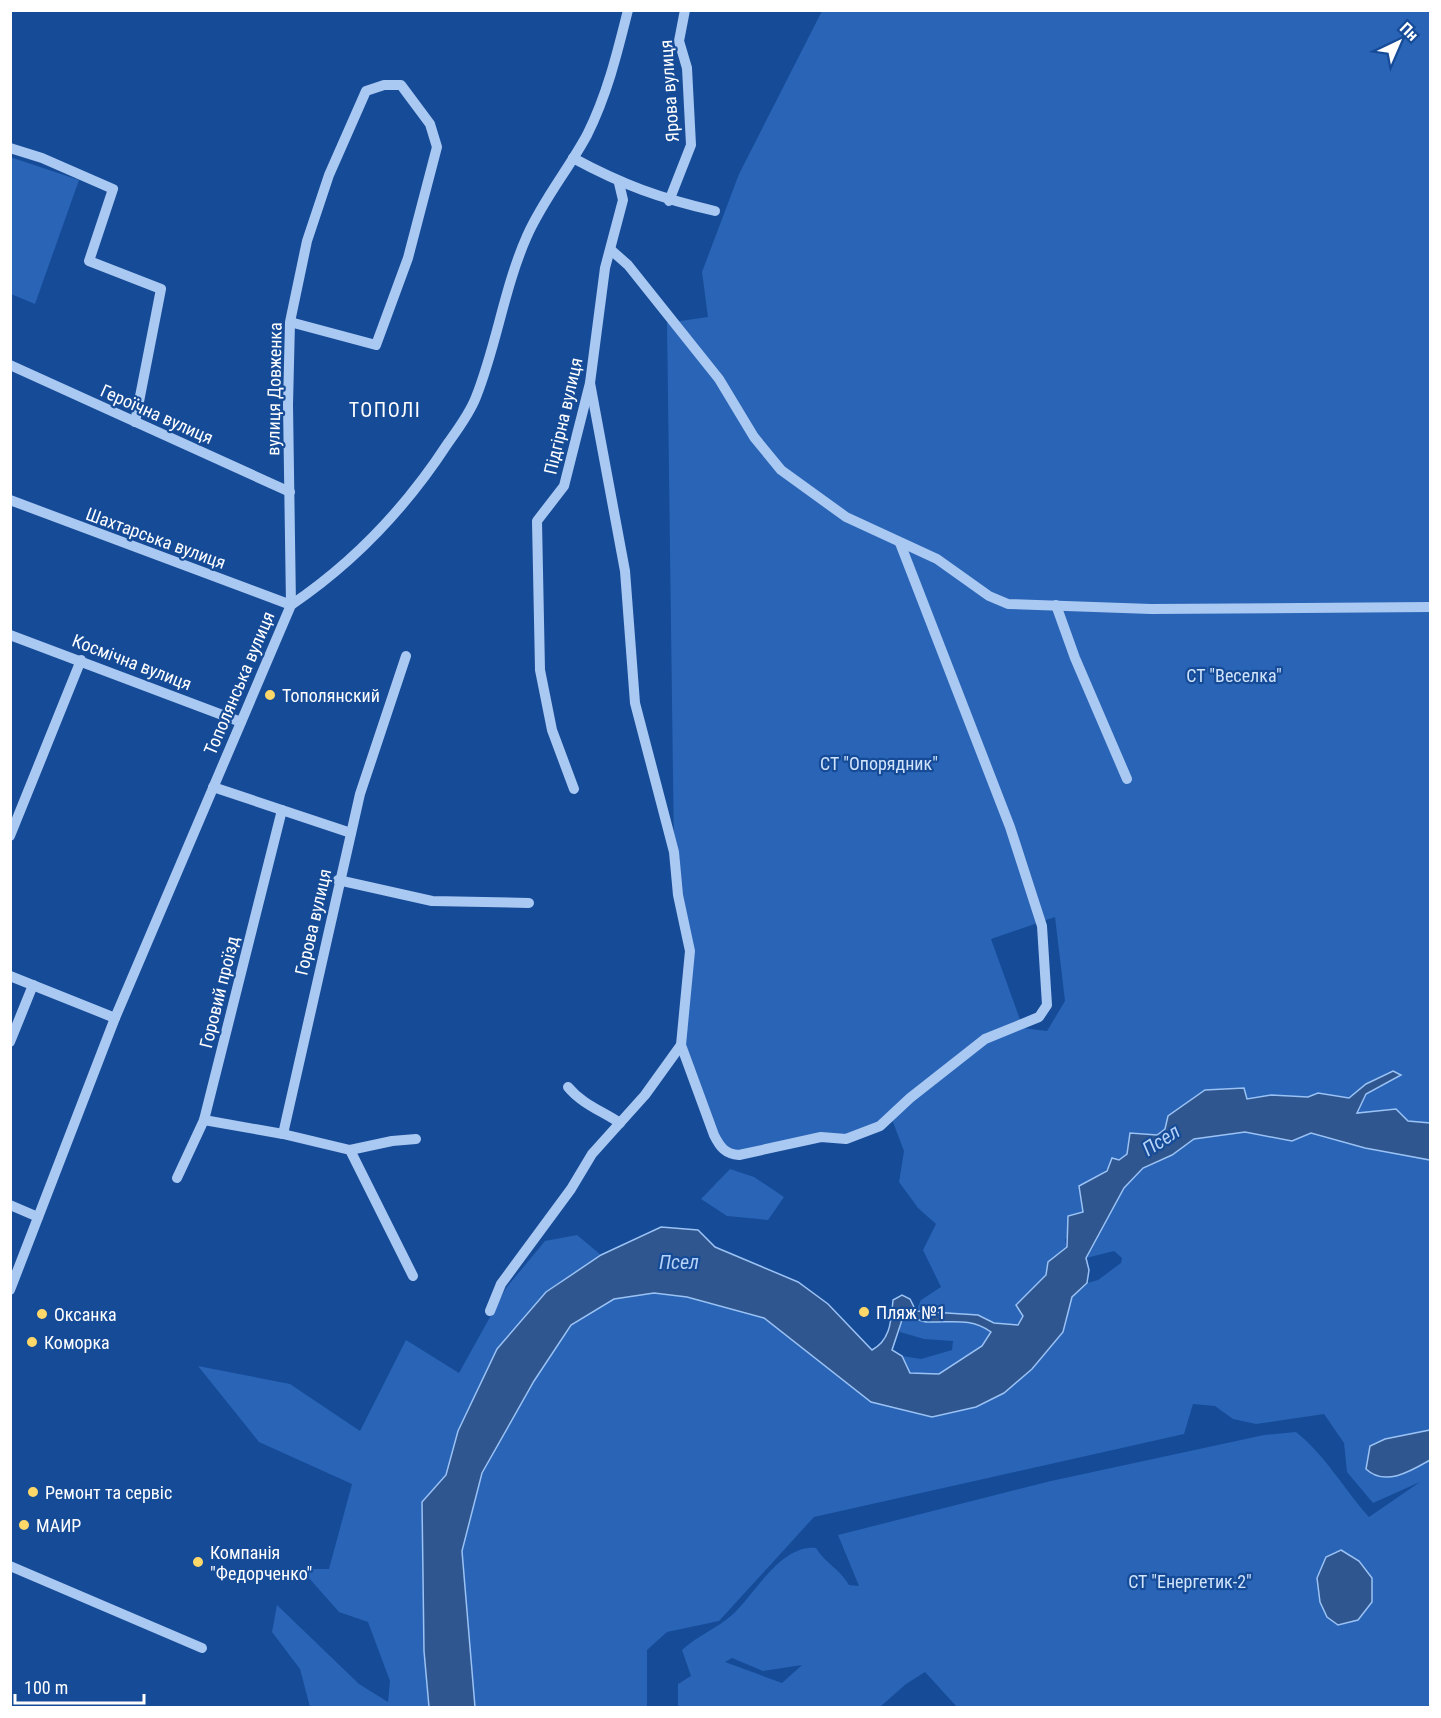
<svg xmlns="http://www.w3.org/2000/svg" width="1441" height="1718" font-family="'Roboto Condensed',sans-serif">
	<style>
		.green { fill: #2964b6; fill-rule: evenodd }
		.water { fill: #2f568e; stroke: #9bc2f4; stroke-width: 1.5; fill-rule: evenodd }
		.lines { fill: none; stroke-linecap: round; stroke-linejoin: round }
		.minor { stroke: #a9c8f2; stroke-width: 10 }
		.poi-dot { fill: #ffd869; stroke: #164b97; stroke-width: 2 }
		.labels { text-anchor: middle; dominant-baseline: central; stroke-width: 4.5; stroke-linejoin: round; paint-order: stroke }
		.street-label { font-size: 18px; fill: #fff; stroke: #164b97 }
		.park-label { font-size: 18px; fill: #d0e3fc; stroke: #164b97 }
		.poi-label { font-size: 18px; fill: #fff; stroke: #164b97; text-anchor: start }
		.neighbourhood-label { font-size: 20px; letter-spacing: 1.5px; fill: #fff; stroke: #164b97 }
		.water-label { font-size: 20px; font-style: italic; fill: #b5d2f8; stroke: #164b97 }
	</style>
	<rect width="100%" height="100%" fill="#164b97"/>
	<g class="green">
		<path d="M822 11H1430V1123L1408 1121 1396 1109 1357 1114 1366 1094 1400 1075 1366 1084 1349 1098 1318 1093 1308 1097 1271 1095 1247 1099 1165 1129 1157 1135 1139 1134 1127 1154 1094 1179 1084 1213 1065 1240 1067 1247 1048 1262 1046 1275 1016 1305 1023 1317 1019 1325 994 1323 978 1315 916 1311 921 1300 941 1287 923 1250 936 1224 918 1208 899 1182 904 1151 891 1117C864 1139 777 1148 739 1155L724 1151 684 1059 690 951 674 852 667 323 708 317 702 272 739 174ZM1055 917 1065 1001 1047 1031 1023 1028 991 939Z"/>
		<path d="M10 157 79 180 35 304 11 294Z"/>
		<path d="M1245 1132 1292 1141 1311 1133 1365 1148 1430 1160V1430L1386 1439 1367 1458 1366 1469 1373 1475 1414 1469 1430 1460V1707H957L925 1672 906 1684 880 1707H678V1684L691 1676 682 1650C697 1636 716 1629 732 1615 755 1594 781 1544 816 1548 826 1564 839 1568 849 1585L859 1586 838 1535 1051 1481 1264 1435 1296 1432C1325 1455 1344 1489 1369 1517L1420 1482 1373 1503 1347 1472 1344 1443 1324 1414 1256 1424 1233 1419 1215 1406 1193 1404 1184 1434 814 1517 719 1621 667 1632 647 1650V1707H475L462 1551 482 1473 534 1381 571 1325 614 1299 654 1293 687 1297 764 1318 871 1402 932 1417 976 1407 1004 1393 1063 1332 1072 1297 1087 1283 1098 1280 1121 1263 1122 1258 1114 1251 1086 1258 1124 1188 1143 1168 1172 1155 1194 1139ZM732 1658 763 1671 802 1665 782 1683 725 1662Z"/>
		<path d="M730 1169 754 1177 784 1197 768 1220 727 1216 701 1199Z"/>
		<path d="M577 1235 601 1255 546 1292 458 1431 446 1475 422 1502 424 1651 429 1707H310L300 1669 272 1632 277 1605 359 1684 388 1702 390 1681 368 1622 339 1612 301 1569H329L352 1484 259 1442 198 1366 290 1384 360 1431 406 1340 459 1373 506 1288 545 1241Z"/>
		<path d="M903 1314C911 1316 918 1321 926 1322 951 1323 969 1318 991 1332L982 1346 939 1374 909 1373 902 1356 921 1359 952 1350 953 1341 924 1339 900 1332 899 1324Z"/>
	</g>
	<g class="water">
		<path d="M1393 1071 1401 1075 1366 1094 1357 1113 1396 1109 1408 1121 1430 1123V1160L1365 1148 1311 1133 1292 1141 1245 1132 1194 1139 1172 1155 1143 1168 1124 1188 1086 1258 1089 1270 1087 1283 1072 1297 1063 1332 1032 1369 1004 1393 976 1407 932 1417 871 1402 764 1318 687 1297 654 1293 614 1299 571 1325 534 1381 482 1473 462 1551 475 1707H429L424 1651 422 1502 446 1475 458 1431 497 1349 546 1292 601 1255 661 1227 698 1230 715 1247 798 1282 828 1304 872 1350C891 1340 891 1320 893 1300L902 1295 910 1299 916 1311 978 1315 994 1323 1018 1325 1023 1316 1016 1305 1046 1275 1048 1262 1067 1247 1068 1216 1083 1212 1079 1186 1107 1171 1112 1158 1119 1160 1127 1154 1130 1133 1157 1135 1165 1129 1168 1116 1205 1090 1244 1088 1247 1099 1271 1095 1308 1097 1318 1093 1349 1098 1366 1084ZM904 1314C912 1316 919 1321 926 1322 951 1323 970 1317 991 1332L982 1346 939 1374 910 1373 902 1356 892 1350Z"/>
		<path d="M1430 1430V1460C1411 1471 1385 1487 1366 1469L1370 1446 1385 1439Z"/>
		<path d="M1341 1550 1359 1561 1372 1578V1602L1358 1620 1338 1625 1327 1617 1320 1602 1317 1578 1326 1557Z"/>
	</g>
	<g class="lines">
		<g class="minor">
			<path d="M10 148 42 158 113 189 89 261 161 289 135 422"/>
			<path d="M573 158C623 185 659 198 715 211"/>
			<path d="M669 201 691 145 687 68 679 41 685 10"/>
			<path d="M611 250 628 265 719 379 754 437 781 470 846 517 937 559 989 596 1008 604 1151 609 1430 607"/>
			<path d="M10 365 290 492"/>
			<path d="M590 383 625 571 635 703 674 852 678 895 690 951 681 1045 714 1135C720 1147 725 1154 739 1155L821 1137 846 1139 880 1126 910 1098 985 1039 1039 1017 1047 1005 1042 926 1010 827 900 543"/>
			<path d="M10 500 291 605 288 405 290 322 307 241 329 175 366 91 384 85H401L430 124 437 147 408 258 376 345 290 322"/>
			<path d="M1056 605 1075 658 1127 779"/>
			<path d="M10 635 241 722"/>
			<path d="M406 656 360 794 283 1134 350 1150 413 1276"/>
			<path d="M213 787 351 833"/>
			<path d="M574 789 552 730 540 670 537 521 564 486 590 383 605 268 623 200 619 183"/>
			<path d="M10 836 81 660"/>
			<path d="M338 880 432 901 529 903"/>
			<path d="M10 976 115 1018"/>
			<path d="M10 1042 33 985"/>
			<path d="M568 1087C582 1104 602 1111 620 1123"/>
			<path d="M204 1120 283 1134"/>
			<path d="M350 1150 392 1141 416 1139"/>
			<path d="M177 1178 204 1120 282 810"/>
			<path d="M10 1205 38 1217"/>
			<path d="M10 1290 115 1018 291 605C353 563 407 506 448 443 458 429 470 413 476 397 497 344 504 288 527 236 543 200 568 170 587 135 607 95 617 54 628 10"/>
			<path d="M490 1311 501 1284 571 1189 592 1154 645 1095 681 1045"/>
			<path d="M10 1566 202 1648"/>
		</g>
	</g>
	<g class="poi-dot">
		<circle cx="270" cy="695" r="6"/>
		<circle cx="864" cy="1312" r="6"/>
		<circle cx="42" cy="1314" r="6"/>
		<circle cx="32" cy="1342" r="6"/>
		<circle cx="33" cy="1492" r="6"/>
		<circle cx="24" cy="1525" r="6"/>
		<circle cx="198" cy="1562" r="6"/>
	</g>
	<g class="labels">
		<g class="street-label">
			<text transform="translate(669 91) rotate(-94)">Ярова вулиця</text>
			<text transform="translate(274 389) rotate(-89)">вулиця Довженка</text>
			<text transform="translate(157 414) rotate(24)">Героїчна вулиця</text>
			<text transform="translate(563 416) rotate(-77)">Підгірна вулиця</text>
			<text transform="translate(156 538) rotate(20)">Шахтарська вулиця</text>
			<text transform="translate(132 662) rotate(21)">Космічна вулиця</text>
			<text transform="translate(239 683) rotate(-67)">Тополянська вулиця</text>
			<text transform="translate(313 922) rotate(-77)">Горова вулиця</text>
			<text transform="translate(219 992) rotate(-76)">Горовий проїзд</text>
		</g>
		<g class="park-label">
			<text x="1234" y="675">СТ "Веселка"</text>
			<text x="879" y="763">СТ "Опорядник"</text>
			<text x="1190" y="1581">СТ "Енергетик-2"</text>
		</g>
		<g class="poi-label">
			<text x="282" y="695">Тополянский</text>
			<text x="876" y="1312">Пляж №1</text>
			<text x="54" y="1314">Оксанка</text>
			<text x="44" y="1342">Коморка</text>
			<text x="45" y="1492">Ремонт та сервіс</text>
			<text x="36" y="1525">МАИР</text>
			<text x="210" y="1552">Компанія<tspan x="210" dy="21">"Федорченко"</tspan></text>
		</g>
		<g class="neighbourhood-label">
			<text x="385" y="410">ТОПОЛІ</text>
		</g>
		<g class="water-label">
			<text transform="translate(1161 1140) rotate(-33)">Псел</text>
			<text x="679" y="1262">Псел</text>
		</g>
	</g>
	<rect width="1441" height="1718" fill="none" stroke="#ffffff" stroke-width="24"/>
	<g transform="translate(1399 42) rotate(44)" stroke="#164b97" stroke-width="4.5" paint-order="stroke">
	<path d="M0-4.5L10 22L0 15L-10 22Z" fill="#ffffff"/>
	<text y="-9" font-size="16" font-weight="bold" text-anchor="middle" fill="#ffffff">Пн</text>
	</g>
	<path d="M15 1694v9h129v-9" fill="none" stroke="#ffffff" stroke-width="3"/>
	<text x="24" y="1694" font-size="18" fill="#ffffff" stroke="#164b97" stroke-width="4.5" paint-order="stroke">100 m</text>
</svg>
